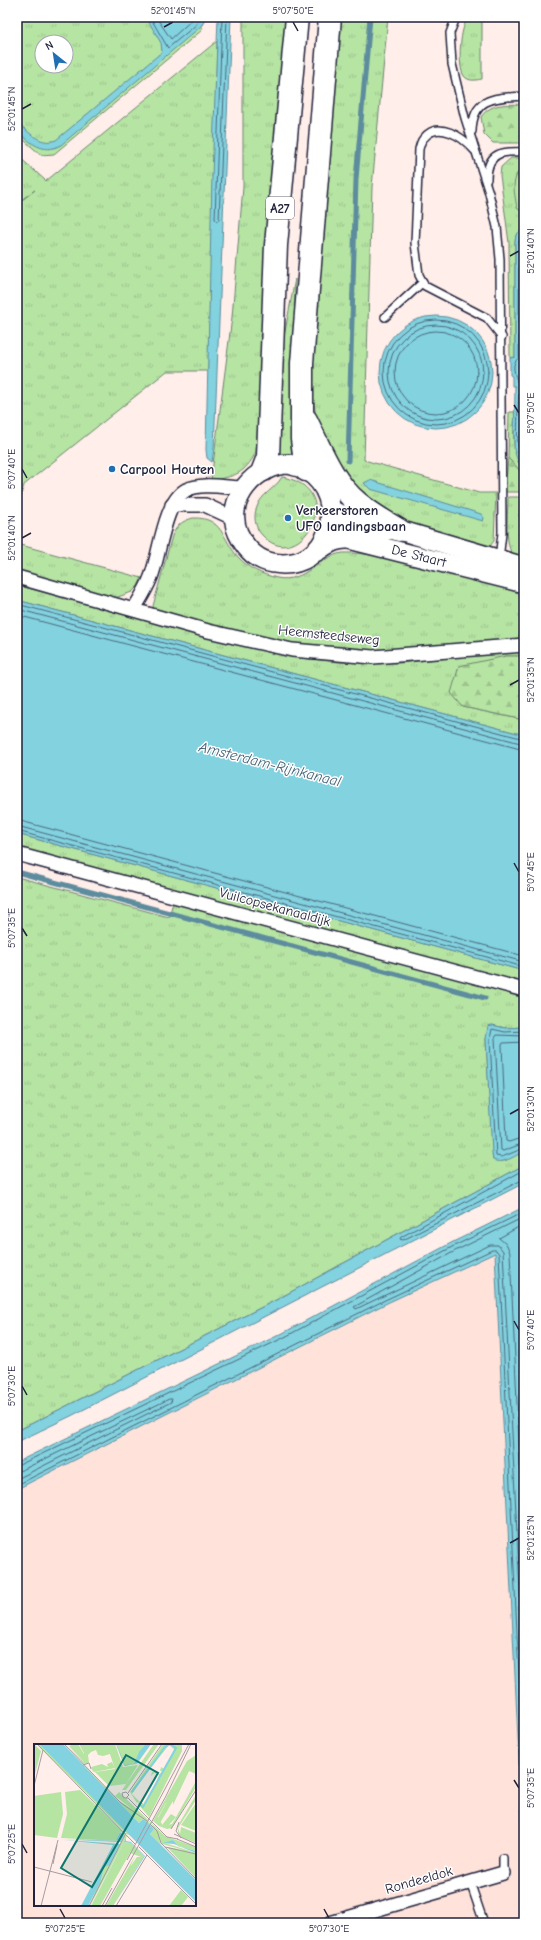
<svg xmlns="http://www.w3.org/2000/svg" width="541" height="1940" font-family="'Comic Neue',sans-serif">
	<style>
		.built { fill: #ffe2da; fill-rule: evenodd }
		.grass { fill: url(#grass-tufts); stroke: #6c836f; fill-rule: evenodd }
		.forest { fill: url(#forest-firs); stroke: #6c836f }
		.water { fill: #83d2df; stroke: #5c8c9d }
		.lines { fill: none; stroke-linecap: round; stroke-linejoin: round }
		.shore { stroke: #49687d; stroke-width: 1 }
		.stream { stroke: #5c8c9d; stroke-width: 5 }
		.lane-casing { stroke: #22223b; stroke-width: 10 }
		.street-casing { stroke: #22223b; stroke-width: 16 }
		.secondary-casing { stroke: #22223b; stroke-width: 22 }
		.highway-casing { stroke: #22223b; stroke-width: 25 }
		.lane { stroke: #fff; stroke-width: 7 }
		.street { stroke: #fff; stroke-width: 13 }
		.secondary { stroke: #fff; stroke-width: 19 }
		.highway { stroke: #fff; stroke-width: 22 }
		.ticks { fill: none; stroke: #22223b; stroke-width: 1.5 }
		.poi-dot { fill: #1f6fb2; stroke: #fff; stroke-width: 1.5 }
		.labels { text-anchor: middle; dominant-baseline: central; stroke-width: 3; stroke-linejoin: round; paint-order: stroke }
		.shield { fill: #fff; stroke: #646476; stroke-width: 1 }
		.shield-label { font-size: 13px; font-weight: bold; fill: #22223b }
		.poi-label { font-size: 14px; font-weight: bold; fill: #22223b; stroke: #fff; text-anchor: start }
		.street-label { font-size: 14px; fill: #22223b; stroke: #fff }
		.water-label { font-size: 15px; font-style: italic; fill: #446074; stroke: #fff }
		.inset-river { fill: none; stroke: #83d2df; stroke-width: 2 }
		.inset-road { fill: none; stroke: #a79ca3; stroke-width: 1 }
		.view { fill: #0f766e; fill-opacity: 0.15; stroke: #0f766e; stroke-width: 2 }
		.inset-edge { fill: none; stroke: #22223b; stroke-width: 2 }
		.neatline { fill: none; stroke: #22223b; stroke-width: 1.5 }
		.ticks-label { font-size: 10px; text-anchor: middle; fill: #22223b }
	</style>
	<defs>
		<pattern id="grass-tufts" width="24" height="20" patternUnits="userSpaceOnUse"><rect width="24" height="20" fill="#b6e4a3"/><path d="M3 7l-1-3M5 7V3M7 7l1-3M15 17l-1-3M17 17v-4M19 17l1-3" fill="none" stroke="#9cc38d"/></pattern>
		<pattern id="forest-firs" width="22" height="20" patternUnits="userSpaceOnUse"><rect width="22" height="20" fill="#b6e4a3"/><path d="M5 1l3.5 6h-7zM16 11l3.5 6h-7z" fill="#9cc38d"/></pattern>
	</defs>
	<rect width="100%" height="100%" fill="#ffeee9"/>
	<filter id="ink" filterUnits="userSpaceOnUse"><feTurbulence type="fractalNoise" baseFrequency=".025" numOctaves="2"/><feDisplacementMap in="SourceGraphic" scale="8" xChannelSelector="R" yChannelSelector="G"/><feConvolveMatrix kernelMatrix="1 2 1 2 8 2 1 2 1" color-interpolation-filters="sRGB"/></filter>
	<g filter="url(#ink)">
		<path class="built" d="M495 1253 522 1829 524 1923H17V1489L387 1303ZM35 1745H195V1905H35Z"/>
		<g class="grass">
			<path d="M17 17H203L202 30 54 154 41 155 17 134ZM42 42H66V66H42Z"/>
			<path d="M243 17H286C272 162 266 307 256 452 245 474 234 477 211 480L232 317 243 187Z"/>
			<path d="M338 17H388L372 187 364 460 479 493H496L494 541 490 546 485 549 404 523 380 511 339 471 317 422 311 386Z"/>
			<path d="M469 17H482V79C476 80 469 82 464 76 457 67 460 24 469 17Z"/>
			<path d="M217 41 208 371H167L24 485 17 511V204L35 190 17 203V155L46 181Z"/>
			<path d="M511 158H524V165L516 175 517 208 524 213V227L516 235 515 242V358H510L509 243 500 175 501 167Z"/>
			<path d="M295 279 294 386 296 456 279 454 283 342Z"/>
			<path d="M509 412H515C514 430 510 454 524 468V475L508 458Z"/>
			<path d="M282 477C350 489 299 576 262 535 255 528 253 516 257 507 261 494 275 489 282 477Z"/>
			<path d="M508 497H520V517H524V562C521 560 515 558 513 555 504 544 508 512 508 497Z"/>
			<path d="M193 518C223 517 222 539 238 557 249 569 261 574 277 578 305 584 320 555 343 553 365 552 386 558 406 563 446 571 485 582 524 592V639C497 640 472 644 445 647 419 650 393 651 366 650 294 649 224 629 154 609L153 606 172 536C177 525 182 521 193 518Z"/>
			<path d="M17 544 142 578 138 586 132 592 115 598 17 572Z"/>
			<path d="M17 585 225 642 293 657 339 662 400 663 503 652H524V656H506L463 707 524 720V735L17 600Z"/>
			<path d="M17 834 524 971V984L17 848Z"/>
			<path d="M17 877 169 917 173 902 524 997V1027L505 1028 492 1025 486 1039 493 1160 503 1161 524 1151V1165L276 1300 17 1431Z"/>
		</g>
		<g class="forest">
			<path d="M524 104V143H493L484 134 481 117C491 102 507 105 524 104Z"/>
			<path d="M524 165V213L517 208C514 189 510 181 524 165Z"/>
			<path d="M508 458 524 475V492H505Z"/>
			<path d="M506 656H524V720L463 707 451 693 459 666Z"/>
		</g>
		<g class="water">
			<path d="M146 17H204V22L199 28 61 145C43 155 31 143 17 131V122C29 132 40 146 56 140L162 52 161 43Z"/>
			<path d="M218 17H231L214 448 212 462 207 458 206 450 212 176Z"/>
			<path d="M524 227V468L518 462 514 449 515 386H512V376L510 375V358L515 357V242L516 235Z"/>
			<circle cx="436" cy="372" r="56"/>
			<path d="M370 480 481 514 484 518 483 521 370 489 364 483Z"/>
			<path d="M17 600 524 735V971L17 834Z"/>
			<path d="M492 1025 505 1028 524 1027V1151C515 1156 503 1165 493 1160L492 1153 486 1039 488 1026Z"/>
			<path d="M524 1165V1183L71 1416 17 1442V1431L276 1300Z"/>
			<path d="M524 1207V1866L495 1253 387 1303 17 1489V1462L281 1334 451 1243Z"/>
		</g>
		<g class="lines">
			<g class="shore">
				<path d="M150 17 168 48 196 25 200 17"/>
				<path d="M156 17 171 39 195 17"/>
				<path d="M222 17 215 219 217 221 219 220 227 17"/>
				<path d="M524 231 520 237 519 242V357C517 360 515 361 514 365 513 373 518 381 519 388 519 405 513 451 524 463"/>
				<path d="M524 241V357L519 365V370L524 387V450"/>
				<circle cx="436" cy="372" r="52"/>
				<circle cx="436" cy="372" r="47"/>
				<circle cx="436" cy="372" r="41"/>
				<path d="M17 604 524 739"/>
				<path d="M17 609 524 744"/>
				<path d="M17 615 524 750"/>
				<path d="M17 820 524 956"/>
				<path d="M17 826 524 962"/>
				<path d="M17 831 524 967"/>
				<path d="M524 1031 505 1032 492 1029 490 1039 496 1156 502 1157 524 1148"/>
				<path d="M524 1036 497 1035 495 1038 501 1150 503 1151 524 1143"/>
				<path d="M524 1042 503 1043 502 1045 506 1141 509 1142 524 1137"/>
				<path d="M524 1170 401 1237 400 1239 403 1240 524 1179"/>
				<path d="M524 1217 455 1251 354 1307 356 1309 490 1245H498L503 1251 524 1675"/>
				<path d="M524 1224 499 1238 507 1245 510 1253 524 1550"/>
				<path d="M17 1466 283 1338 452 1247 524 1212"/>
				<path d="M17 1471 22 1470 169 1399H172L171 1402 17 1479"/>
				<path d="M17 1485 385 1300 492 1250H496L499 1254 524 1779"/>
			</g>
			<g class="stream">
				<path d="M348 461 356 179 370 17"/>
				<path d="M521 529 524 530"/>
				<path d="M17 872 485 998"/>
			</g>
			<defs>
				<g id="lane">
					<path d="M458 17 455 20 450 33 452 64 465 118 489 193 497 227 500 259 502 533 499 559"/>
					<path d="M472 131C473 96 496 98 524 96"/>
					<path d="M474 150C463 137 438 120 424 138 421 140 420 146 419 149L415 243 419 275 425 286 487 318 502 337"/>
					<path d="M487 179C487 152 502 151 524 152"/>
					<path d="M385 317 423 282"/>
					<path d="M503 1858V1873"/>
					<path d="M470 1882 484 1923"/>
				</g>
				<g id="street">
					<path d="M172 505H205L235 519"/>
					<path d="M17 577 208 631 292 650 373 657 524 645"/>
					<path d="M134 609C140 599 147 588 151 577 160 554 164 502 186 490 202 482 227 488 244 488"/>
					<path d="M17 854 524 990"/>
					<path d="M330 1923 503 1873"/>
				</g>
				<g id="secondary">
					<path d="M289 464C294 466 301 467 306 470 351 497 331 573 273 563 256 560 245 548 238 533 224 500 256 464 289 464Z"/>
					<path d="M330 510 375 529 399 530 524 567"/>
					<path d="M317 551C328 544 335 538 349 539L524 583"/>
				</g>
				<g id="highway">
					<path d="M306 420C320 448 332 482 358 503 370 513 385 522 399 530"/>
					<path d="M263 470 268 457 276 245 297 17"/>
					<path d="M306 470 302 439V363L330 17"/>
				</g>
			</defs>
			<use href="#lane" class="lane-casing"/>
			<use href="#street" class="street-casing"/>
			<use href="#secondary" class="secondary-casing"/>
			<use href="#highway" class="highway-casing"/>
			<use href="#lane" class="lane"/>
			<use href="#street" class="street"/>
			<use href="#secondary" class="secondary"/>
			<use href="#highway" class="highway"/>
		</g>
	</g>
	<path class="ticks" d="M293 22 298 31M164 27 173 22M22 109 31 104M510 256 519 251M514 405 519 413M22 469 27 478M22 538 31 533M510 685 519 680M514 863 519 872M22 928 27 936M510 1114 519 1109M514 1321 519 1330M22 1386 27 1395M510 1543 519 1538M514 1780 519 1788M22 1844 27 1853M60 1909 65 1918M324 1909 329 1918"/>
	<g class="poi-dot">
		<circle cx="112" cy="469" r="4"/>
		<circle cx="288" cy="518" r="4"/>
	</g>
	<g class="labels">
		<rect class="shield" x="266" y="197" width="28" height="22" rx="3"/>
		<g class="shield-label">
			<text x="280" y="208">A27</text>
		</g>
		<g class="poi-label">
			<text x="120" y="469">Carpool Houten</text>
			<text x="296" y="510">Verkeerstoren<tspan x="296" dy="16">UFO landingsbaan</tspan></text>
		</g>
		<g class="street-label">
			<text transform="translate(419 556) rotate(14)">De Staart</text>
			<text transform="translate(329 635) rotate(6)">Heemsteedseweg</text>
			<text transform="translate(275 907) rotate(15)">Vuilcopsekanaaldijk</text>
			<text transform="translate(419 1880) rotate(-16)">Rondeeldok</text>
		</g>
		<g class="water-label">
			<text transform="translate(270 764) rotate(14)">Amsterdam-Rijnkanaal</text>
		</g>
	</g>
	<g transform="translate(34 1744)">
		<rect width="162" height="162" fill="#ffeee9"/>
		<path d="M0 0 7 7 0 34ZM3 0H5L95 90 94 91ZM29 0 84 56 106 70 122 85 127 101 116 90 120 85 109 75 105 79ZM31 0 50 18V9L45 0H81L89 23 104 21 92 40 75 42 61 28 81 25 76 10 69 12 64 11 62 6 57 8 54 11 55 19 50 20ZM82 0H117L103 20 90 22ZM120 0H125L92 46H88ZM129 0H148V7L115 73 104 60 105 57 110 60 122 40 125 31 120 29 117 32 118 28H120L123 30H126L129 27H126L127 23 130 25 141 6 135 1 108 35 98 50 105 57 103 59 96 48ZM162 11V30L155 27 139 61V57L132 59 124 73 129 82 138 80 141 75 162 37V43L138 84 133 85 125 82 119 77 153 17ZM46 46 93 92 56 162 70 123 87 98 89 89 86 88 82 96 85 97 27 94 33 70 31 48ZM27 48 29 70 23 94 0 91V52ZM85 48 131 92 162 103V107L144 102 139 96 131 99 162 109V134L133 103 150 106 128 100 118 80 81 52ZM162 51V56L144 84 146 90 147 83 162 89V99L145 92 143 83ZM90 98 97 99 110 112 79 162H72L101 112 96 123 103 113H107L96 109 66 162H57ZM147 146 154 153 147 162H135Z" fill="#b6e4a3"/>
		<path d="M135 54 139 57 126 79 124 74ZM162 59V87L147 81ZM137 70 142 73 132 84 128 81ZM91 99 99 101 97 105 74 144 69 147 67 145Z" fill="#b6e4a3"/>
		<path d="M40 0H44L50 10V18L35 2ZM78 18 81 24 60 28 58 26 57 23 68 20 74 23 73 20Z" fill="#b6e4a3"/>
		<path d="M5 0H29L105 79 109 75 113 78 120 85 116 90 162 136V158ZM82 0H85L83 1 91 21 100 20 105 8 112 0H117L103 19 91 22ZM86 88 90 91 87 98 27 95 85 97 82 96ZM92 94V97L97 98 111 112 79 162 110 112 97 99 90 98 56 162ZM29 96 86 100 76 121 70 123 66 139 54 162H47L79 101ZM139 96 144 102 162 107V109L140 100 129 99Z" fill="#83d2df"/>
		<path class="inset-river" d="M98 48 131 3 136 0 142 4 109 63 105 60"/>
		<path class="inset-road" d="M3 0 101 100M30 0 87 59 113 77M49 21 55 19 57 25M0 42 9 6M94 49 128 0M92 54 95 51 92 48 88 49 89 53 91 54H94L133 93 144 95M145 78 142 87 147 94M116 80 123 87 127 99 162 135M137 85 162 46M140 90 162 100M143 95 162 103M105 103 162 160M131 103 162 110M93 116 155 0M19 120 23 101M0 123 58 138M7 162 24 96M55 162 92 89M68 162 78 144M71 162 132 52 157 0M82 162 113 111"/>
		<path class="view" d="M92 11 124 29 58 143 27 124Z"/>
		<rect width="162" height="162" class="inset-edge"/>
	</g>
	<rect width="541" height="1940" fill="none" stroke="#fff" stroke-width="44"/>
	<g transform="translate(54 54) rotate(330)"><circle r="19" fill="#ffffff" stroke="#a7a7b1"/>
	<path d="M0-3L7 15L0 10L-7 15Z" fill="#1f6fb2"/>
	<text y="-6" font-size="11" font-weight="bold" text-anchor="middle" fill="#22223b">N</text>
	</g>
	<rect x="22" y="22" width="497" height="1896" class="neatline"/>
	<g class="ticks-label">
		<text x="173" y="14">52°01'45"N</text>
		<text x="293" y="14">5°07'50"E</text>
		<text transform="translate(11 109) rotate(-90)" y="4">52°01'45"N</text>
		<text transform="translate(530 251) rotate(-90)" y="4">52°01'40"N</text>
		<text transform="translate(530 413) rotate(-90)" y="4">5°07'50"E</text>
		<text transform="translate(11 469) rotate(-90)" y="4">5°07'40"E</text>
		<text transform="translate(11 538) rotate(-90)" y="4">52°01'40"N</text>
		<text transform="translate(530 680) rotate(-90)" y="4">52°01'35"N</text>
		<text transform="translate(530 872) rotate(-90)" y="4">5°07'45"E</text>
		<text transform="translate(11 928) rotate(-90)" y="4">5°07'35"E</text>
		<text transform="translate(530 1109) rotate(-90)" y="4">52°01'30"N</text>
		<text transform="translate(530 1330) rotate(-90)" y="4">5°07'40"E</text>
		<text transform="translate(11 1386) rotate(-90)" y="4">5°07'30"E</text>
		<text transform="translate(530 1538) rotate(-90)" y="4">52°01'25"N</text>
		<text transform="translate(530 1788) rotate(-90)" y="4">5°07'35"E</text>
		<text transform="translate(11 1844) rotate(-90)" y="4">5°07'25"E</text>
		<text x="65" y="1932">5°07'25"E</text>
		<text x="329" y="1932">5°07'30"E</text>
	</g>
</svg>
